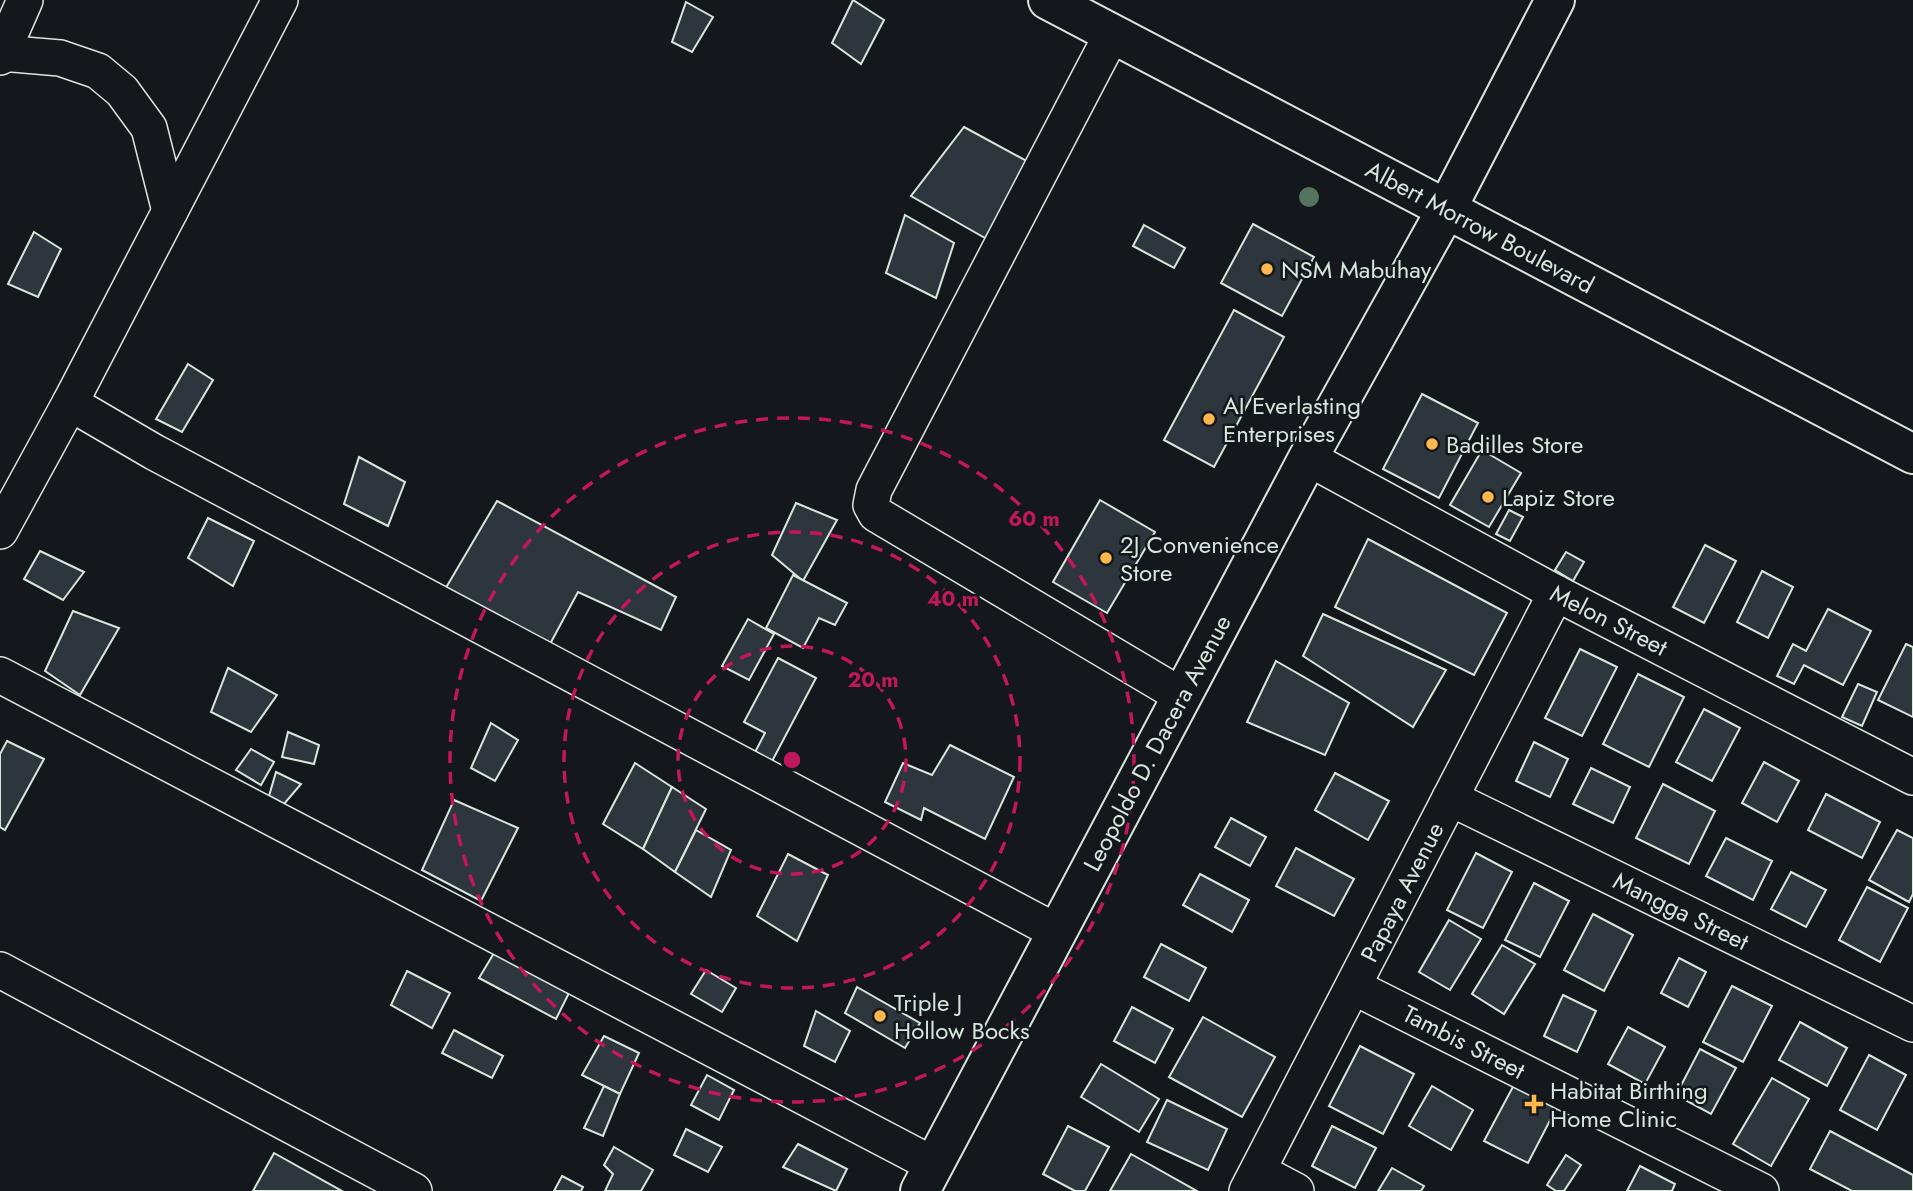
<svg xmlns="http://www.w3.org/2000/svg" width="1913" height="1191" font-family="Jost,sans-serif">
	<style>
		.building { fill: #2c363c; stroke: #d8e6dc; stroke-width: 2 }
		.lines { fill: none; stroke-linecap: round; stroke-linejoin: round }
		.street-casing { stroke: #d8e6dc; stroke-width: 38 }
		.secondary-casing { stroke: #d8e6dc; stroke-width: 42 }
		.highway-casing { stroke: #d8e6dc; stroke-width: 42 }
		.street { stroke: #14181c; stroke-width: 35 }
		.secondary { stroke: #14181c; stroke-width: 38 }
		.highway { stroke: #14181c; stroke-width: 38 }
		.tree { fill: #55745f }
		.ring { fill: none; stroke: #c2185b; stroke-width: 3.5; stroke-dasharray: 12 9 }
		.poi-dot { fill: #ffb74d; stroke: #14181c; stroke-width: 2.5 }
		.labels { text-anchor: middle; dominant-baseline: central; stroke-width: 5; stroke-linejoin: round; paint-order: stroke }
		.street-label { font-size: 24px; fill: #d8e6dc; stroke: #14181c }
		.poi-label { font-size: 24px; fill: #d8e6dc; stroke: #14181c; text-anchor: start }
		.centre { fill: #c2185b; stroke: #14181c; stroke-width: 3.5 }
		.ring-label { font-size: 21px; text-anchor: middle; font-weight: bold; fill: #c2185b; stroke: #14181c; stroke-width: 5; stroke-linejoin: round; paint-order: stroke }
	</style>
	<rect width="100%" height="100%" fill="#14181c"/>
	<g class="building">
		<path d="M853 0 884 20 861 64 832 43Z"/>
		<path d="M686 2 713 17 692 52 672 42Z"/>
		<path d="M964 127 1034 165 985 238 911 196Z"/>
		<path d="M905 215 954 243 936 298 886 273Z"/>
		<path d="M1253 224 1314 257 1282 316 1221 283Z"/>
		<path d="M1144 225 1185 248 1174 268 1133 246Z"/>
		<path d="M34 232 61 249 38 297 8 284Z"/>
		<path d="M1234 310 1284 337 1214 467 1164 440Z"/>
		<path d="M188 364 213 380 182 432 156 419Z"/>
		<path d="M1422 394 1478 423 1439 498 1383 469Z"/>
		<path d="M1482 450 1521 473 1489 527 1450 505Z"/>
		<path d="M359 457 405 482 388 526 344 504Z"/>
		<path d="M1100 500 1155 532 1107 613 1053 582Z"/>
		<path d="M497 501 676 597 661 630 578 592 549 646 444 591Z"/>
		<path d="M796 503 837 520 803 581 772 555Z"/>
		<path d="M1509 510 1523 517 1510 541 1496 534Z"/>
		<path d="M208 518 254 541 233 586 188 558Z"/>
		<path d="M1368 539 1507 613 1474 675 1335 607Z"/>
		<path d="M1705 545 1736 561 1704 623 1673 607Z"/>
		<path d="M40 551 84 572 63 600 24 579Z"/>
		<path d="M1566 552 1584 562 1573 581 1555 570Z"/>
		<path d="M1762 571 1793 587 1768 638 1737 622Z"/>
		<path d="M793 575 847 603 835 625 819 618 803 648 766 628Z"/>
		<path d="M1828 609 1871 631 1843 685 1804 665 1794 684 1777 676 1793 644 1806 651Z"/>
		<path d="M73 611 119 628 80 695 45 671Z"/>
		<path d="M1323 614 1446 670 1413 727 1303 656Z"/>
		<path d="M748 619 774 634 749 680 722 666Z"/>
		<path d="M1906 644 1913 647V717L1878 700Z"/>
		<path d="M1580 649 1617 667 1582 736 1545 718Z"/>
		<path d="M778 658 816 678 770 765 753 756 765 733 744 722Z"/>
		<path d="M1276 661 1349 703 1325 755 1247 722Z"/>
		<path d="M228 668 277 695 251 732 211 712Z"/>
		<path d="M1638 674 1684 697 1649 767 1603 744Z"/>
		<path d="M1858 684 1877 692 1862 726 1842 717Z"/>
		<path d="M1704 709 1740 728 1712 781 1676 762Z"/>
		<path d="M491 723 518 740 495 781 471 768Z"/>
		<path d="M288 732 319 745 314 764 282 757Z"/>
		<path d="M7 741 44 759 5 830 0 827V754Z"/>
		<path d="M1534 742 1568 759 1550 797 1516 781Z"/>
		<path d="M950 745 1014 777 985 839 924 808 921 820 885 802 903 763 932 775Z"/>
		<path d="M251 749 274 762 261 785 236 770Z"/>
		<path d="M1764 762 1799 781 1777 822 1742 803Z"/>
		<path d="M635 763 672 787 643 849 603 824Z"/>
		<path d="M1591 768 1630 787 1613 823 1573 804Z"/>
		<path d="M276 772 301 784 284 804 269 796Z"/>
		<path d="M1335 773 1389 801 1368 840 1315 810Z"/>
		<path d="M1663 784 1715 811 1689 864 1636 838Z"/>
		<path d="M672 787 706 809 675 872 643 849Z"/>
		<path d="M1826 794 1880 822 1862 858 1808 830Z"/>
		<path d="M454 800 518 828 481 901 422 870Z"/>
		<path d="M1231 818 1266 837 1250 866 1215 847Z"/>
		<path d="M696 830 731 850 711 897 675 872Z"/>
		<path d="M1897 830 1913 838V894L1909 902 1869 880Z"/>
		<path d="M1726 838 1772 861 1753 900 1706 876Z"/>
		<path d="M1296 848 1354 879 1334 916 1276 886Z"/>
		<path d="M1476 853 1512 872 1483 928 1447 910Z"/>
		<path d="M788 854 828 875 797 941 757 916Z"/>
		<path d="M1791 872 1826 890 1806 927 1771 909Z"/>
		<path d="M1200 874 1249 900 1232 932 1183 905Z"/>
		<path d="M1534 883 1569 901 1540 957 1505 940Z"/>
		<path d="M1867 887 1908 908 1880 962 1839 940Z"/>
		<path d="M1593 914 1633 935 1604 991 1564 970Z"/>
		<path d="M1449 920 1481 939 1450 990 1419 972Z"/>
		<path d="M1161 944 1206 968 1189 1001 1144 977Z"/>
		<path d="M1502 945 1535 964 1504 1014 1472 994Z"/>
		<path d="M494 953 570 991 556 1019 479 978Z"/>
		<path d="M1679 958 1706 972 1688 1007 1661 993Z"/>
		<path d="M706 970 736 988 722 1012 691 994Z"/>
		<path d="M407 971 450 993 432 1028 391 1005Z"/>
		<path d="M1732 986 1772 1006 1743 1062 1703 1042Z"/>
		<path d="M857 987 920 1023 905 1048 845 1013Z"/>
		<path d="M1563 995 1596 1011 1577 1052 1544 1036Z"/>
		<path d="M1132 1007 1173 1029 1155 1063 1114 1041Z"/>
		<path d="M816 1011 850 1031 835 1062 804 1046Z"/>
		<path d="M1203 1017 1275 1057 1242 1117 1169 1077Z"/>
		<path d="M1800 1022 1847 1048 1827 1086 1779 1060Z"/>
		<path d="M1628 1027 1665 1047 1645 1084 1608 1064Z"/>
		<path d="M454 1030 503 1056 492 1078 442 1053Z"/>
		<path d="M604 1036 639 1053 620 1094 582 1075Z"/>
		<path d="M1360 1046 1414 1074 1383 1134 1329 1106Z"/>
		<path d="M1700 1049 1736 1068 1711 1114 1676 1095Z"/>
		<path d="M1869 1055 1906 1075 1877 1130 1840 1110Z"/>
		<path d="M1101 1064 1159 1099 1139 1132 1081 1097Z"/>
		<path d="M707 1075 734 1090 719 1120 691 1105Z"/>
		<path d="M1772 1078 1809 1099 1771 1166 1733 1144Z"/>
		<path d="M1515 1083 1558 1105 1528 1163 1484 1141Z"/>
		<path d="M604 1086 620 1094 603 1136 584 1128Z"/>
		<path d="M1432 1086 1473 1110 1451 1150 1409 1126Z"/>
		<path d="M1167 1100 1227 1129 1208 1170 1147 1142Z"/>
		<path d="M1068 1126 1109 1147 1085 1191H1075L1043 1174Z"/>
		<path d="M1332 1126 1376 1148 1355 1188 1312 1166Z"/>
		<path d="M686 1129 722 1147 708 1172 674 1155Z"/>
		<path d="M1830 1131 1913 1175V1191H1852L1810 1169Z"/>
		<path d="M798 1144 847 1169 836 1191 783 1167Z"/>
		<path d="M614 1147 653 1170 641 1191H605L613 1174 604 1165Z"/>
		<path d="M274 1153 342 1191H253Z"/>
		<path d="M1131 1154 1197 1191H1110Z"/>
		<path d="M1566 1155 1581 1165 1564 1191H1556L1547 1185Z"/>
		<path d="M1640 1166 1675 1184 1672 1191H1627Z"/>
		<path d="M1392 1168 1424 1186 1421 1191H1378Z"/>
		<path d="M562 1176 583 1187 581 1191H554Z"/>
	</g>
	<g class="lines">
		<defs>
			<g id="street">
				<path d="M1112 34 874 490 871 505 876 514 1182 696"/>
				<path d="M0 53 60 58 98 71 122 91 149 128 170 211"/>
				<path d="M0 57 25 0"/>
				<path d="M70 403 280 0"/>
				<path d="M1308 458 1556 593 1913 777"/>
				<path d="M0 531 70 403 154 452 1057 932"/>
				<path d="M0 675 934 1165"/>
				<path d="M1450 798 1913 1024"/>
				<path d="M0 970 414 1191"/>
				<path d="M1354 987 1761 1191"/>
				<path d="M1258 1171 1296 1191"/>
				<path d="M1247 1191 1556 593"/>
			</g>
			<path id="secondary" d="M920 1191 1308 458 1446 210 1555 0"/>
			<path id="highway" d="M1048 0 1913 454"/>
		</defs>
		<use href="#street" class="street-casing"/>
		<use href="#secondary" class="secondary-casing"/>
		<use href="#highway" class="highway-casing"/>
		<use href="#street" class="street"/>
		<use href="#secondary" class="secondary"/>
		<use href="#highway" class="highway"/>
	</g>
	<circle class="tree" cx="1309" cy="197" r="10"/>
	<g class="ring">
		<circle cx="792" cy="760" r="114"/>
		<circle cx="792" cy="760" r="228"/>
		<circle cx="792" cy="760" r="342"/>
	</g>
	<g class="poi-dot">
		<circle cx="1267" cy="269" r="7"/>
		<circle cx="1209" cy="419" r="7"/>
		<circle cx="1432" cy="444" r="7"/>
		<circle cx="1488" cy="497" r="7"/>
		<circle cx="1106" cy="558" r="7"/>
		<circle cx="880" cy="1016" r="7"/>
		<path d="M1530.5 1093.5h7v7h7v7h-7v7h-7v-7h-7v-7h7z"/>
	</g>
	<g class="labels">
		<g class="street-label">
			<text transform="translate(1480 227) rotate(28)">Albert Morrow Boulevard</text>
			<text transform="translate(1609 620) rotate(27)">Melon Street</text>
			<text transform="translate(1157 743) rotate(-62)">Leopoldo D. Dacera Avenue</text>
			<text transform="translate(1402 892) rotate(-63)">Papaya Avenue</text>
			<text transform="translate(1681 911) rotate(26)">Mangga Street</text>
			<text transform="translate(1464 1042) rotate(27)">Tambis Street</text>
		</g>
		<g class="poi-label">
			<text x="1281" y="269">NSM Mabuhay</text>
			<text x="1223" y="405">AI Everlasting<tspan x="1223" dy="28">Enterprises</tspan></text>
			<text x="1446" y="444">Badilles Store</text>
			<text x="1502" y="497">Lapiz Store</text>
			<text x="1120" y="544">2J Convenience<tspan x="1120" dy="28">Store</tspan></text>
			<text x="894" y="1002">Triple J<tspan x="894" dy="28">Hollow Bocks</tspan></text>
			<text x="1550" y="1090">Habitat Birthing<tspan x="1550" dy="28">Home Clinic</tspan></text>
		</g>
	</g>
	<circle cx="792" cy="760" r="10" class="centre"/>
	<g class="ring-label">
		<text x="1034" y="526">60 m</text>
		<text x="953" y="606">40 m</text>
		<text x="873" y="687">20 m</text>
	</g>
</svg>
